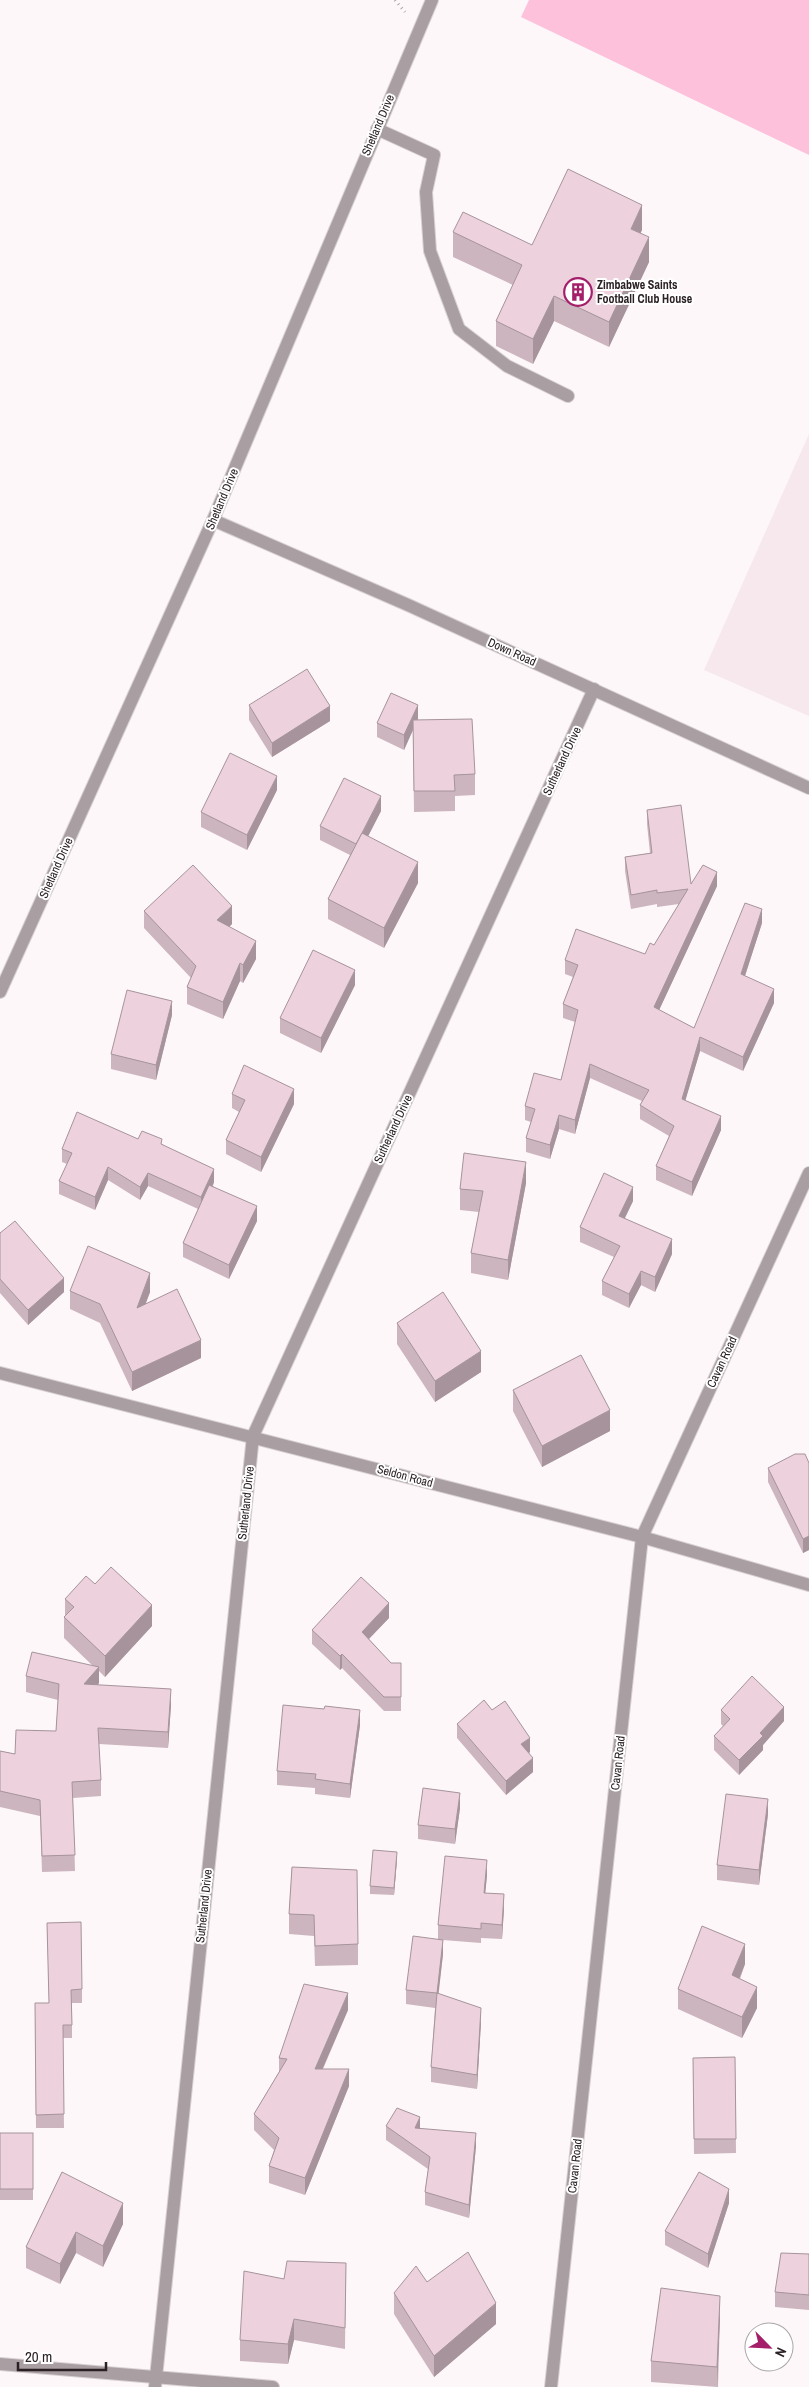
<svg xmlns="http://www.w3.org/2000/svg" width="809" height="2387" font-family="'Archivo Narrow',sans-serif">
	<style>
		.built { fill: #f7e8ee }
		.green { fill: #fdc1db }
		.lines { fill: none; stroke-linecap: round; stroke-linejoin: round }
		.service-casing { stroke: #d7d0d3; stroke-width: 14 }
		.minor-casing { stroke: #d7d0d3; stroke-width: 14 }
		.path { stroke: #a8a1a4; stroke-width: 3; stroke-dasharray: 1 4; stroke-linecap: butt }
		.service { stroke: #a99ea2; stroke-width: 12 }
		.minor { stroke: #a99ea2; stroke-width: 12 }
		.wall { fill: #ccb5be }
		.shaded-wall { fill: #a6939b }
		.building { fill: #edd2dd; stroke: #a6939b }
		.labels { text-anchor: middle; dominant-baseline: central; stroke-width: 4; stroke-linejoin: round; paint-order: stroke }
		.street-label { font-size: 12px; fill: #2b2125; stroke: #fff }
		.poi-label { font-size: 12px; font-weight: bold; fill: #2b2125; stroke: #fff; text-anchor: start }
	</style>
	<rect width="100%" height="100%" fill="#fdf7f9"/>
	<path class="built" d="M809 434V716L704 670Z"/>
	<path class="green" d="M529 0H809V155L521 17Z"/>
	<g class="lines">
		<defs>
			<path id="service" d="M377 129 434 155 426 192 430 251 459 329 507 366 568 396"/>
			<g id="minor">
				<path d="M213 520 408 605 809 788"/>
				<path d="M0 992 213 520 432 0"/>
				<path d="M0 1373 642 1537 809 1585"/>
				<path d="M0 2364 273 2387"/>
				<path d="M155 2387 253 1436 594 689"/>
				<path d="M551 2387 642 1537 809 1173"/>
			</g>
		</defs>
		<use href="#service" class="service-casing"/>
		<use href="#minor" class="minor-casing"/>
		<path class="path" d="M395 0 405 12"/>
		<use href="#service" class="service"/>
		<use href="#minor" class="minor"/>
	</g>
	<g class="wall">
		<path d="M642 230 640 233 649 262 609 347 554 321 533 364 496 346V321L513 285 453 257V232L532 245Z"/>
		<path d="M249 705 330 721 272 757 249 720Z"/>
		<path d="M418 719 417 720 475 774V795L455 796V811L414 812 413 729 404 750 377 737V723Z"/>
		<path d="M277 790 247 850 201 827V812Z"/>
		<path d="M647 810 691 884 717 886 659 1010 694 1028 762 923 745 976 774 1003 743 1071 700 1051 685 1100 721 1130 692 1196 656 1180V1166L669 1136 640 1119V1105L642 1101 590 1078 575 1134 559 1129 550 1159 526 1152V1138L531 1122 525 1120V1106L561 1080 575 1022 563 1018V1004L573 977 565 974V960L645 954 654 945 679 904 657 907V904L631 909 625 871V857L650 853 647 824Z"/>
		<path d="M381 811 368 836 418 883 384 948 328 919V899L350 855 320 840V826Z"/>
		<path d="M144 911 232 924 229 927 256 959 243 983 240 981 223 1019 187 1004V987L191 978 144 928Z"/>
		<path d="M355 985 321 1053 280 1033V1018Z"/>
		<path d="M172 1015 156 1080 111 1069V1054Z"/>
		<path d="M232 1094 294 1104 261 1172 226 1154V1140L239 1112 232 1108Z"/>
		<path d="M138 1139 162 1144 214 1182 213 1186 257 1221 229 1279 183 1257V1243L198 1209 148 1186 140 1200 108 1180 95 1210 59 1194V1181L67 1164 62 1162V1149Z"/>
		<path d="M526 1183 508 1280 471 1273V1253L479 1212 460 1210V1189Z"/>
		<path d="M633 1201 625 1218 672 1254 655 1292 641 1285 629 1308 602 1295V1281L614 1257 580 1242V1227Z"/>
		<path d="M0 1233 64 1292 28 1325 0 1293Z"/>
		<path d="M70 1291 150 1292 146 1303 201 1358 132 1391 100 1323 70 1309Z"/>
		<path d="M397 1323 481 1372 435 1402 397 1344Z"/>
		<path d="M513 1390 610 1431 542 1467 513 1411Z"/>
		<path d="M809 1463V1550L803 1553 768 1482V1468Z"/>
		<path d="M95 1584 152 1626 105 1677 99 1671V1683L98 1685 171 1705 168 1748 99 1744 101 1780V1796L73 1798 75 1871 42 1872 40 1816 0 1807V1751L15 1754 56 1731 58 1700 26 1692V1676L93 1666 64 1638V1617L65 1616V1599Z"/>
		<path d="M389 1618 369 1639 391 1663H401V1711H384L342 1668 340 1670 312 1644V1630Z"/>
		<path d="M324 1709 360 1725 350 1798 315 1794V1788L277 1785V1771Z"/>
		<path d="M721 1710 784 1721 763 1745V1750L739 1775 714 1750V1736L723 1726 721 1724Z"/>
		<path d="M457 1724 530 1752 529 1753 533 1772 506 1795 457 1738Z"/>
		<path d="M460 1808 455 1844 418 1839V1825Z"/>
		<path d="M768 1814 759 1885 717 1880V1865Z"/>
		<path d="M397 1859 394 1895 370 1894V1886Z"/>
		<path d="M292 1867 358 1944V1965L315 1966 314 1936 289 1934V1914Z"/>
		<path d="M487 1875 485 1893 504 1908 502 1939 481 1938V1943L443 1940V1954L438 1994 481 2022 477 2089 431 2082V2067L435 2008 406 2004V1990L438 1939V1925Z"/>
		<path d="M47 1923 82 1989V2003H72V2038H63L64 2128H36L35 2003H49Z"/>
		<path d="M745 1964 740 1979 757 2008 742 2038 678 2009V1989Z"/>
		<path d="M348 2010 323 2069 349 2086 305 2195 269 2183V2166L274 2150 254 2130V2114L279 2072V2058Z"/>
		<path d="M735 2057 736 2153 694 2154 693 2058Z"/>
		<path d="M386 2126 420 2129 476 2146 469 2218 425 2205V2192L428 2169 386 2140Z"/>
		<rect x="0" y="2133" width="33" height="67"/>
		<path d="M62 2172 123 2224 103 2267 76 2253 60 2284 26 2268V2247Z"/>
		<path d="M729 2203 708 2268 665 2245V2231Z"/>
		<path d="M809 2254V2310L775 2307V2292Z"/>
		<path d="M346 2263 345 2349 294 2340 288 2364 240 2361V2340L284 2279Z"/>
		<path d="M427 2282 496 2324 434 2377 394 2314V2293Z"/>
		<path d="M720 2316 718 2387 651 2382V2361Z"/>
	</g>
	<g class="shaded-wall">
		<path d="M642 205V230L631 254V229Z"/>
		<path d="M649 237V262L609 347V322Z"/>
		<path d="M554 296V321L533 364V339Z"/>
		<path d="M418 705V719L404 750V735Z"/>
		<path d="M330 706V721L272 757V743Z"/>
		<path d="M277 776V790L247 850V835Z"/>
		<path d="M381 796V811L357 858V844Z"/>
		<path d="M418 862V883L384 948V928Z"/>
		<path d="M717 872V886L654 1021V1007Z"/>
		<path d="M232 906V924L217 938V920Z"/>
		<path d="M762 909V923L741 988V974Z"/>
		<path d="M256 941V959L243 983V965Z"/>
		<path d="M240 963V981L223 1019V1002Z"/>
		<path d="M355 970V985L321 1053V1038Z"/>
		<path d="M774 989V1003L743 1071V1057Z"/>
		<path d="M172 1001V1015L156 1080V1065Z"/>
		<path d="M700 1037V1051L682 1112V1099Z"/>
		<path d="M590 1064V1078L575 1134V1120Z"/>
		<path d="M294 1089V1104L261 1172V1157Z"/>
		<path d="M559 1115V1129L550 1159V1145Z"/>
		<path d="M721 1116V1130L692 1196V1182Z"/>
		<path d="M526 1162V1183L508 1280V1260Z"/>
		<path d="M108 1167V1180L95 1210V1197Z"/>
		<path d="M214 1169V1182L201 1211V1197Z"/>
		<path d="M148 1173V1186L140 1200V1187Z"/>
		<path d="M633 1187V1201L619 1230V1216Z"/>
		<path d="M257 1206V1221L229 1279V1265Z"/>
		<path d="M672 1239V1254L655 1292V1277Z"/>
		<path d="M641 1271V1285L629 1308V1294Z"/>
		<path d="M150 1273V1292L137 1326V1308Z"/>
		<path d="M64 1278V1292L28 1325V1310Z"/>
		<path d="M201 1340V1358L132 1391V1372Z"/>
		<path d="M481 1351V1372L435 1402V1381Z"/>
		<path d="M610 1410V1431L542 1467V1446Z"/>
		<path d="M809 1536V1550L803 1553V1539Z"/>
		<path d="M389 1603V1618L362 1646V1632Z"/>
		<path d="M152 1605V1626L105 1677V1656Z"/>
		<path d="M342 1654V1668L340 1670V1656Z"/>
		<path d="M99 1667V1683L84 1700V1684Z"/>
		<path d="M171 1689V1705L168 1748V1732Z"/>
		<path d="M784 1707V1721L763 1745V1750L739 1775V1760L760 1733Z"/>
		<path d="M360 1710V1725L350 1798V1784Z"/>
		<path d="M530 1738V1752L521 1759V1744Z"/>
		<path d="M533 1758V1772L506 1795V1781Z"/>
		<path d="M460 1793V1808L455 1844V1829Z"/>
		<path d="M768 1799V1814L759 1885V1870Z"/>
		<path d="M397 1852V1859L394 1895V1888Z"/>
		<path d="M487 1860V1875L484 1907V1893Z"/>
		<path d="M504 1894V1908L502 1939V1925Z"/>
		<path d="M443 1940V1954L437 2008V1993Z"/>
		<path d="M745 1944V1964L732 1996V1975Z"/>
		<path d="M757 1987V2008L742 2038V2017Z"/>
		<path d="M348 1993V2010L315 2086V2069Z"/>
		<path d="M481 2008V2022L477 2089V2075Z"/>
		<path d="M349 2069V2086L305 2195V2178Z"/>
		<path d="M420 2117V2130L415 2128Z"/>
		<path d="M476 2133V2146L469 2218V2205Z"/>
		<path d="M729 2189V2203L708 2268V2254Z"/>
		<path d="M123 2203V2224L103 2267V2246Z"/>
		<path d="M76 2232V2253L60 2284V2264Z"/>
		<path d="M720 2296V2316L717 2387V2367Z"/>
		<path d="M496 2303V2324L434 2377V2356Z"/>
		<path d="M294 2319V2340L288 2364V2344Z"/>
	</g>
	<g class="building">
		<path d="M568 169 642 205 631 229 649 237 609 322 554 296 533 339 496 321 522 265 453 232 463 212 532 245Z"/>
		<path d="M307 669 330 706 272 743 249 705Z"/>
		<path d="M391 693 418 705 404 735 377 723Z"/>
		<path d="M472 719 475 774 454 775 455 791H414L413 720Z"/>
		<path d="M230 753 277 776 247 835 201 812Z"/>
		<path d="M344 778 381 796 362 833 356 844 320 826Z"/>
		<path d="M681 805 691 884 703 865 717 872 654 1007 694 1028 745 903 762 909 741 974 774 989 743 1057 700 1037 682 1099 721 1116 692 1182 656 1166 674 1126 640 1105 649 1090 590 1064 575 1120 559 1115 550 1145 526 1138 535 1109 525 1106 534 1073 561 1080 578 1010 563 1004 578 965 565 960 576 929 645 954 650 943 654 945 688 889 657 893V890L631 895 625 857 652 853 647 810Z"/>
		<path d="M362 833 418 862 384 928 328 899Z"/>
		<path d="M193 865 232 906 217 920 256 941 243 965 240 963 223 1002 187 987 196 966 144 911Z"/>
		<path d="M313 950 355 970 321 1038 280 1018Z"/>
		<path d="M127 990 172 1001 156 1065 111 1054Z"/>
		<path d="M244 1065 294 1089 261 1157 226 1140 245 1100 232 1094Z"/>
		<path d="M77 1112 138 1139 142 1131 162 1139 161 1144 214 1169 201 1197 148 1173 140 1187 108 1167 95 1197 59 1181 72 1153 62 1149Z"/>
		<path d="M464 1153 526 1162 508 1260 471 1253 483 1191 460 1189Z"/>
		<path d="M604 1173 633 1187 619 1216 672 1239 655 1277 641 1271 629 1294 602 1281 620 1246 580 1227Z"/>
		<path d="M209 1185 257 1206 229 1265 183 1243Z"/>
		<path d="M15 1221 64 1278 28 1310 0 1279V1233Z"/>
		<path d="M88 1246 150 1273 137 1308 177 1289 201 1340 132 1372 100 1304 70 1291Z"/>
		<path d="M443 1292 481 1351 435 1381 397 1323Z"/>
		<path d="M581 1355 610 1410 542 1446 513 1390Z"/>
		<path d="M795 1454H805L809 1463V1536L803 1539 768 1468Z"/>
		<path d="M111 1567 152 1605 105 1656 64 1617 74 1607 65 1599 86 1576 95 1584Z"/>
		<path d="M361 1577 389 1603 362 1632 391 1663H401V1697H384L342 1654 340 1656 312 1630Z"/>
		<path d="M32 1652 99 1667 84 1684 171 1689 168 1732 98 1728 101 1780 72 1782 75 1855 42 1856 40 1800 0 1791V1751L15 1754 16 1730 56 1731 59 1684 26 1676Z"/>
		<path d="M752 1676 784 1707 760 1733 763 1736 739 1760 714 1736 730 1719 721 1710Z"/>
		<path d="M484 1700 492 1710 505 1701 530 1738 521 1744 533 1758 506 1781 457 1724Z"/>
		<path d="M283 1705 324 1709 325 1706 360 1710 350 1784 315 1779 316 1774 277 1771Z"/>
		<path d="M423 1788 460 1793 455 1829 418 1825Z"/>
		<path d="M726 1794 768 1799 759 1870 717 1865Z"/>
		<path d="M373 1850 397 1852 394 1888 370 1886Z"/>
		<path d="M445 1856 487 1860 484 1893 504 1894 502 1925 481 1923V1929L438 1925Z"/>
		<path d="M292 1867 357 1870 358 1944 315 1946 314 1915 289 1914Z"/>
		<path d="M81 1922 82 1989 71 1990 72 2025H63L64 2114 36 2115 35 2003H49L47 1923Z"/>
		<path d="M702 1926 745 1944 732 1975 757 1987 742 2017 678 1989Z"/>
		<path d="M413 1936 443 1940 437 1993 406 1990Z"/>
		<path d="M304 1984 348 1993 315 2069H349L305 2178 269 2166 279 2138 254 2114 287 2059 279 2058Z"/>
		<path d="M437 1993 481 2008 477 2075 431 2067Z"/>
		<path d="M735 2057 736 2139H694L693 2058Z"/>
		<path d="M397 2108 420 2117 415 2128 476 2133 469 2205 425 2192 430 2157 386 2126Z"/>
		<rect x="0" y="2133" width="33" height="56"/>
		<path d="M62 2172 123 2203 103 2246 76 2232 60 2264 26 2247Z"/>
		<path d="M699 2172 729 2189 708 2254 665 2231Z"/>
		<path d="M468 2252 496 2303 434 2356 394 2293 416 2266 427 2282Z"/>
		<path d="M781 2253 809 2254V2295L775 2292Z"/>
		<path d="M287 2261 346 2263 345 2328 294 2319 288 2344 240 2340 244 2271 284 2279Z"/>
		<path d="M661 2288 720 2296 717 2367 651 2361Z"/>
	</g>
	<defs>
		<symbol id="building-ring" viewBox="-11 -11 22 22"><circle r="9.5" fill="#fff" stroke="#a41e6a" stroke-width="1.5"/><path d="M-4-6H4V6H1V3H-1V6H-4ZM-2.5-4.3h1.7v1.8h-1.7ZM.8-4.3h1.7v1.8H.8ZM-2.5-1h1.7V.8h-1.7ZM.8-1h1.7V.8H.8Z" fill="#a41e6a"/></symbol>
	</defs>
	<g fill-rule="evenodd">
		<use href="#building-ring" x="562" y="276" width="32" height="32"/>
	</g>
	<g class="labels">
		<g class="street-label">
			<text transform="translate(378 125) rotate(-67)">Shetland Drive</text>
			<text transform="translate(222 499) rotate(-67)">Shetland Drive</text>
			<text transform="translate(512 652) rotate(24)">Down Road</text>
			<text transform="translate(562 761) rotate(-65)">Sutherland Drive</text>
			<text transform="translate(56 868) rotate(-66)">Shetland Drive</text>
			<text transform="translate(393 1129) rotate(-65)">Sutherland Drive</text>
			<text transform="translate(722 1362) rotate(-65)">Cavan Road</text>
			<text transform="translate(405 1476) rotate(15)">Seldon Road</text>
			<text transform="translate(246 1503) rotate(-84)">Sutherland Drive</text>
			<text transform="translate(618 1763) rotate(-84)">Cavan Road</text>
			<text transform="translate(204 1906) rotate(-84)">Sutherland Drive</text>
			<text transform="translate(575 2166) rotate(-84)">Cavan Road</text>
		</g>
		<g class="poi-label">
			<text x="597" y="285">Zimbabwe Saints<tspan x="597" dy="14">Football Club House</tspan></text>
		</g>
	</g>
	<g transform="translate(769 2347) rotate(114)"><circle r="24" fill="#ffffff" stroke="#aaa6a8"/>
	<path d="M0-4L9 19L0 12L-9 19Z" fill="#a41e6a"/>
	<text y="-8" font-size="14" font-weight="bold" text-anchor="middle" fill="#2b2125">N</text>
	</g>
	<path d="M18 2362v8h88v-8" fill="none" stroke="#2b2125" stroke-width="2.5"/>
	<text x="25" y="2362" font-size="15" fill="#2b2125" stroke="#ffffff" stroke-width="4" paint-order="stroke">20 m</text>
</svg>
